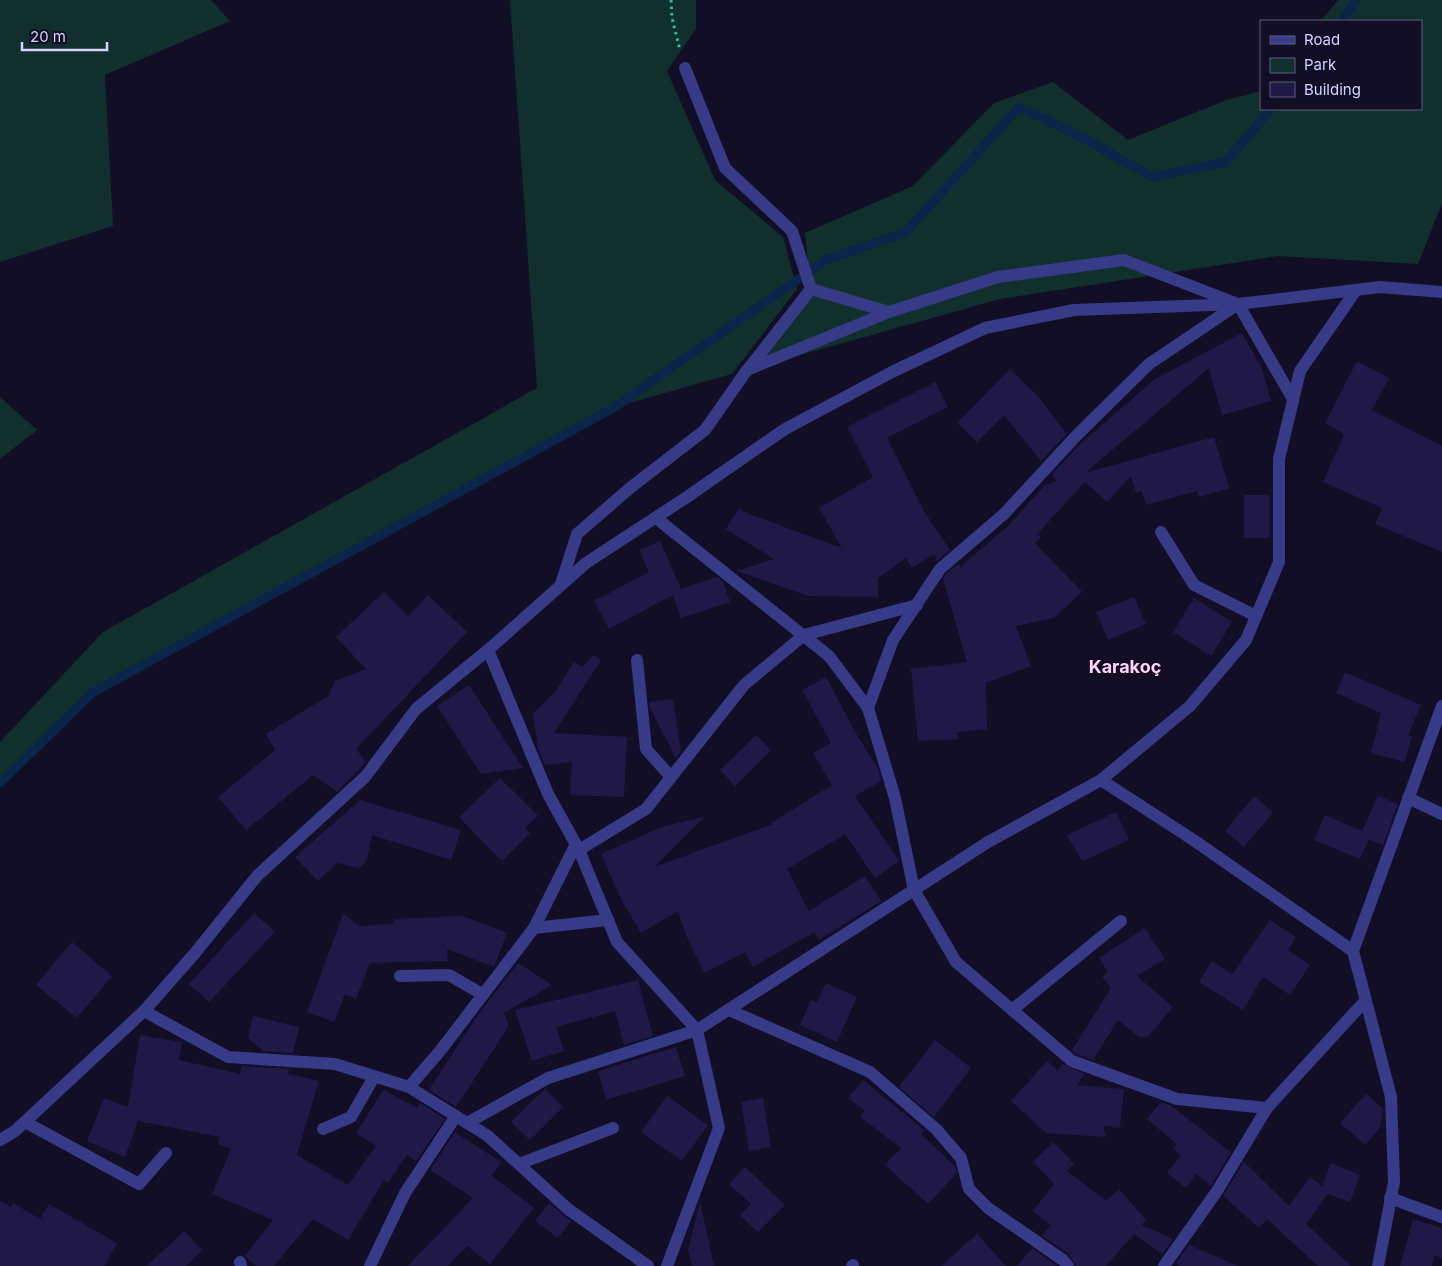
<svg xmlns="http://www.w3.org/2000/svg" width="1442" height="1266" font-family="Inter,sans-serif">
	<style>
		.green { fill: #11302d }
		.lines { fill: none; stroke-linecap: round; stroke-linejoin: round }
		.stream { stroke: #0a2549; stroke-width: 9 }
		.building { fill: #201948 }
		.path { stroke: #2bbba9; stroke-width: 3; stroke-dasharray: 2.5 4; stroke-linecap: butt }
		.minor { stroke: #373a87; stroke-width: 12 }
		.labels { text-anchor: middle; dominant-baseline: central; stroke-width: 4; stroke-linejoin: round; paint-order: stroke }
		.quarter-label { font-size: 18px; font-weight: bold; fill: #ffd5f3; stroke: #110e26 }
	</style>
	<rect width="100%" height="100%" fill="#110e26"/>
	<g class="green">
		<path d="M0 0H211L230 21 105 75 113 226 0 262Z"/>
		<path d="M510 0H696V29L667 71 715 180 783 237 797 289 732 374 615 407 92 693 0 783V742L103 632 537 388Z"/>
		<path d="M1338 0H1442V203L1418 264 1278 256 1000 299 747 370 811 289 805 233 913 186 994 103 1053 82 1128 140 1226 100 1261 91V109H1421V21H1321Z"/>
		<path d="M0 397 37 430 0 459Z"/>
	</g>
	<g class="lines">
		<g class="stream">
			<path d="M1342 21 1356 0"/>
			<path d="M0 783 92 693 615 407 826 260 906 232 1019 107 1081 137 1153 177 1226 162 1271 109"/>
		</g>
	</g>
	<g class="building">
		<path d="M1242 333 1258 362H1260L1271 401 1222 415 1209 368 1085 473 1214 437 1229 488 1200 497 1197 491 1146 505 1142 491 1136 493 1131 476 1107 502 1085 482 1037 534 1041 538 1035 543 1082 592 1054 618 1016 626 1031 666 986 683 987 729 957 732 958 739 918 741 911 669 967 662 943 579 946 574 959 564 960 567 1008 526 1045 485 1057 481 1052 474 1078 446 1155 379Z"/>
		<path d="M1357 361 1389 378 1372 410 1442 446V552L1375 524 1382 508 1323 482 1344 434 1325 423Z"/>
		<path d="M1010 369 1038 396 1067 434 1041 461 1004 415 977 442 957 423Z"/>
		<path d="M935 382 948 407 887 438 925 513 950 550 937 561 935 554 912 568 906 558 878 578V597L808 596 737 571 774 559 726 529 739 508 749 514 842 548 819 508 873 477 847 427Z"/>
		<rect x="1244" y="495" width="25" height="43"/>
		<path d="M660 541 681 589 717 577 723 582 730 602 681 618 673 595 609 629 594 601 649 572 639 550Z"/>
		<path d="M384 592 408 616 428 595 467 632 356 749 366 762 337 792 313 775 246 830 218 797 275 750 266 734 328 696 335 681 366 669 336 637Z"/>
		<path d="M1134 597 1146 624 1108 640 1096 612Z"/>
		<path d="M1194 598 1232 622 1211 656 1173 632Z"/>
		<path d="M594 655 601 660 554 733 627 737 624 797 570 795 572 762 545 765 538 748 533 713 556 691 574 662 582 667Z"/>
		<path d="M1345 672 1421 705 1408 735 1412 736 1405 762 1371 753 1381 713 1336 693Z"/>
		<path d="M826 677 854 730 878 769 881 781 855 796 899 861 875 878 845 834 787 869 809 911 865 876 881 901 819 940 814 932 753 967 745 952 704 973 686 935 678 911 641 933 621 899 601 854 664 826 704 817 654 867 773 824 771 823 832 785 813 753 831 743 802 690Z"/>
		<path d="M469 685 523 768 481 774 437 706Z"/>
		<path d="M673 699 681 752 676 758 650 708 649 702Z"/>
		<path d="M756 735 771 750 735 786 720 770Z"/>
		<path d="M500 778 538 816 525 828 530 833 502 861 459 817Z"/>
		<path d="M1254 796 1273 812 1244 847 1225 831Z"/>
		<path d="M1378 796 1398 804 1383 845 1369 839 1360 859 1314 840 1325 815 1362 831Z"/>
		<path d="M360 800 461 830 451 860 372 835 367 860 360 868 337 863 318 881 295 857Z"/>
		<path d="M1116 812 1129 840 1082 861 1067 835Z"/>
		<path d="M254 913 275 932 209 1002 189 984Z"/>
		<path d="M343 914 360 926 394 924 393 919 463 916 507 933 494 967 447 949 448 961 370 963 356 999 345 994 334 1022 307 1012Z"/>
		<path d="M1270 920 1296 937 1288 950 1310 965 1290 995 1263 977 1243 1010 1199 982 1212 961 1232 974Z"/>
		<path d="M1145 928 1165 959 1137 976 1173 1007 1148 1037H1139L1118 1020 1093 1060 1076 1054 1072 1050 1111 988 1102 976 1108 972 1099 958Z"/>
		<path d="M72 942 112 976 77 1018 36 985Z"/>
		<path d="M518 963 552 985 504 1013 509 1026 456 1107 429 1090 475 1019Z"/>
		<path d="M638 980 653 1036 624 1045 615 1011 556 1027 564 1051 532 1061 515 1010Z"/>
		<path d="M826 983 857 997 837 1042 800 1025 811 1000 817 1002Z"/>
		<path d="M253 1016 299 1027 293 1053 263 1051 248 1038Z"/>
		<path d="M140 1035 182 1042 179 1060 240 1074 241 1066 289 1069 288 1074 319 1081 297 1155 348 1185 376 1146 356 1133 384 1089 406 1103 408 1102 417 1108 420 1103 445 1119 416 1161 407 1155 388 1183 384 1180 348 1240 313 1219 274 1266H256L245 1256 273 1220 212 1194 231 1149 218 1144 220 1137 138 1121 125 1157 87 1141 104 1098 128 1107Z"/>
		<path d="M935 1040 971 1068 934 1117 899 1087Z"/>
		<path d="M676 1047 685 1076 606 1100 598 1071Z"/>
		<path d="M1047 1061 1058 1071 1063 1064 1084 1074 1077 1085 1124 1089 1120 1128 1103 1126 1106 1137 1046 1133 1011 1101Z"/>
		<path d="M863 1080 924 1130 921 1134 955 1166 957 1173 928 1204 885 1165 901 1148 860 1117 865 1111 848 1098Z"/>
		<path d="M545 1089 563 1107 530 1140 511 1122Z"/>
		<path d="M1366 1094 1383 1109 1380 1128 1365 1145 1340 1123Z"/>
		<path d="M667 1096 708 1125 682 1161 641 1132Z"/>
		<path d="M763 1098 771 1147 749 1151 741 1102Z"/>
		<path d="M1161 1102 1170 1105 1231 1152 1211 1186 1196 1174 1186 1188 1167 1173 1181 1155 1173 1149 1177 1144 1147 1119Z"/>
		<path d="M455 1132 501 1162 492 1176 534 1208 490 1264 467 1246 448 1266H408L473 1198 430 1170Z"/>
		<path d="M1053 1142 1074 1164 1067 1171 1106 1201 1119 1189 1146 1220 1142 1225 1173 1239 1162 1254 1134 1234 1106 1266H1076L1068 1253 1042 1236 1051 1225 1033 1211 1054 1184 1033 1162Z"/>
		<path d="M1244 1162 1289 1206 1310 1177 1322 1186 1331 1163 1360 1175 1350 1202 1328 1194 1306 1224 1351 1266H1318L1267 1219 1259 1228 1223 1196Z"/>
		<path d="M745 1167 785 1205 758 1232 740 1215 751 1204 729 1184Z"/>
		<path d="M0 1201 11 1207 13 1203 40 1219 49 1204 117 1243 105 1266H0Z"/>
		<path d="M700 1202 714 1266H692L688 1250Z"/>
		<path d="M549 1203 571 1221 558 1238 535 1221Z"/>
		<path d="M1413 1219 1442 1228V1259L1435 1255 1432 1266H1400Z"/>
		<path d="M184 1231 202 1250 186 1266H147Z"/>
		<path d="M977 1234 1006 1266H941Z"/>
		<path d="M1189 1245 1238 1266H1180L1176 1263Z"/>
		<path d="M1032 1248 1057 1266H1017Z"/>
	</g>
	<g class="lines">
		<path class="path" d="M671 0 672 18 680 50"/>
		<g class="minor">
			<path d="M685 68 725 168 792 231 811 289 749 368"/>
			<path d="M811 289 889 312"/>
			<path d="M656 518 829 656 868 708 895 798 914 890 956 962 1072 1061 1177 1099 1267 1108"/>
			<path d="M1161 532 1194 585 1256 616"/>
			<path d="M561 584 577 534 630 488 705 430 747 370 889 312 998 277 1124 260 1238 304 1293 399"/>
			<path d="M488 650 548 794 579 850 617 942 697 1030 719 1128 667 1266"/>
			<path d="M637 660 646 749 671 777"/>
			<path d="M868 708 893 640 940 569 1004 514 1077 435 1149 364 1238 304"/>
			<path d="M1101 780 1192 839 1353 951"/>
			<path d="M1408 798 1442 814"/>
			<path d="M576 844 534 928 608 920"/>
			<path d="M579 850 646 809 744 685 804 635 917 605"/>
			<path d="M400 976 449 975 482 994"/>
			<path d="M729 1010 870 1072 936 1129 961 1158 969 1189 988 1208 1063 1260 1068 1266"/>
			<path d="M1012 1010 1121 921"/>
			<path d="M144 1011 228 1057 335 1064 409 1087 488 1136 568 1209 648 1266"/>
			<path d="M409 1087 440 1051 534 928"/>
			<path d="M25 1122 139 1184 166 1153"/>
			<path d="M467 1123 548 1078 697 1030 988 842 1101 780 1190 706 1246 640 1279 562V459L1300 371 1356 290"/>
			<path d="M323 1129 351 1117 374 1077"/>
			<path d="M0 1140 15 1131 144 1011 195 953 257 876 365 777 416 709 488 650 586 563 687 497 785 429 892 372 985 328 1074 310 1238 304 1380 287 1442 292"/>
			<path d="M519 1164 613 1128"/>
			<path d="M1390 1198 1442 1217"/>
			<path d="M240 1262 241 1266"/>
			<path d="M370 1266 405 1193 456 1116"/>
			<path d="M852 1266 853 1265"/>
			<path d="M1164 1266 1217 1191 1267 1108 1365 1001"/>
			<path d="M1378 1266 1394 1182 1391 1097 1353 951 1442 706"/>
		</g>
	</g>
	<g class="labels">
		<g class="quarter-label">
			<text x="1125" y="666">Karakoç</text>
		</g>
	</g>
	<rect x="1260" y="20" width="162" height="90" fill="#110e26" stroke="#5f5d7d"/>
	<rect x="1270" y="36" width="25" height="8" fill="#373a87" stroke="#5f5d7d"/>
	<text x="1304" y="45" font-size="15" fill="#d5d3ff">Road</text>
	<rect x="1270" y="58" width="25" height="15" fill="#11302d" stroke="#5f5d7d"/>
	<text x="1304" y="70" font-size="15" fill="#d5d3ff">Park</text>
	<rect x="1270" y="82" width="25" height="15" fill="#201948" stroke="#5f5d7d"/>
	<text x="1304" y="95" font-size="15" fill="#d5d3ff">Building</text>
	<path d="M22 42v8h85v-8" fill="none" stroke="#d5d3ff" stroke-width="2.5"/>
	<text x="30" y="42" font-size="15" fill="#d5d3ff" stroke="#110e26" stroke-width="4" paint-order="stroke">20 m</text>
</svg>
